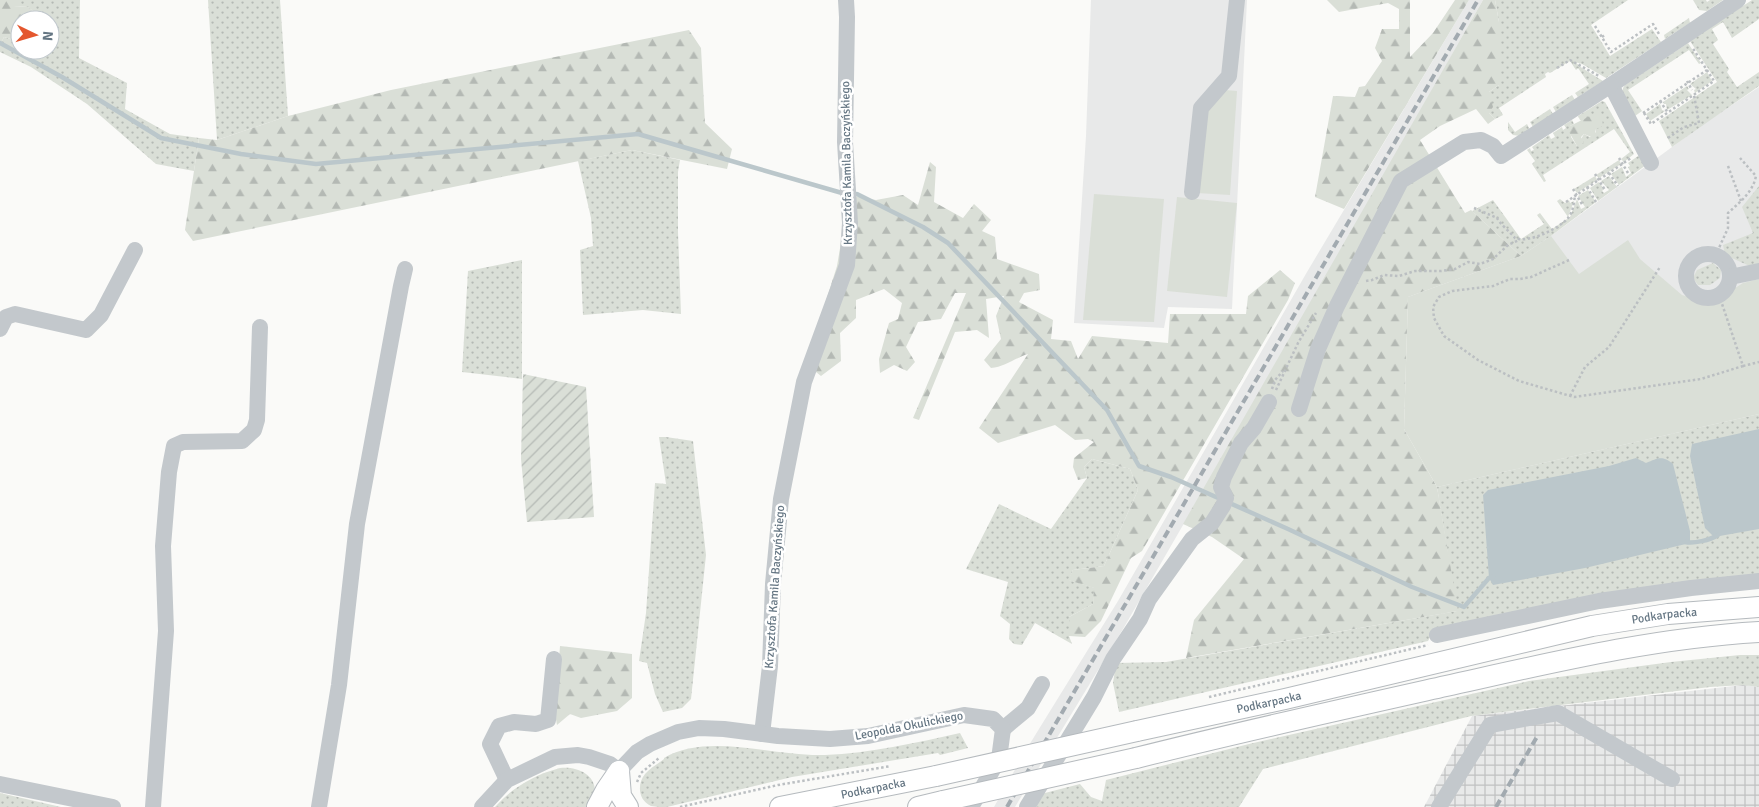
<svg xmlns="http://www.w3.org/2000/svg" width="1759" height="807" font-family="Signika,sans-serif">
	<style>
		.built { fill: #e8e9e9 }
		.industrial { fill: url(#industrial-grid) }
		.grass { fill: url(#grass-dots) }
		.forest { fill: url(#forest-firs) }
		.park { fill: #dadfd7 }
		.garden { fill: url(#garden-furrows) }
		.water { fill: #bbc7cb }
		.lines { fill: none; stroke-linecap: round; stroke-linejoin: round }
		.stream { stroke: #bbc7cb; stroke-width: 4.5 }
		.major-casing { stroke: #b5babe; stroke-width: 22 }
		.path { stroke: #bbbfc2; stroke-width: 2.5; stroke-dasharray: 2.5 2.5; stroke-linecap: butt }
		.minor { stroke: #c3c8cc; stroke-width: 16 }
		.major { stroke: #fff; stroke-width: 20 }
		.rail { stroke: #a2aab0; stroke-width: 4; stroke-dasharray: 8 4; stroke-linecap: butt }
		.major-bridge-casing { stroke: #b5babe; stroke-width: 22; stroke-linecap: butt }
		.major-bridge { stroke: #fff; stroke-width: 20 }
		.labels { text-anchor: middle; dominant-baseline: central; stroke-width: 5; stroke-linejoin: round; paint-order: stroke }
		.street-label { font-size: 12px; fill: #657683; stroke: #fff }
	</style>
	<defs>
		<pattern id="industrial-grid" width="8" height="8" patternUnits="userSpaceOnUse" patternTransform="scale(1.25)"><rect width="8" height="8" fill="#e8e9e9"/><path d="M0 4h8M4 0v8" fill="none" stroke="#c0c1c2"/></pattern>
		<pattern id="grass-dots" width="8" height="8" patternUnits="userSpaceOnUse" patternTransform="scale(1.25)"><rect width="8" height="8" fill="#dadfd7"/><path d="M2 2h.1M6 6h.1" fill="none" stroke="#b4b9b4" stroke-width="1.8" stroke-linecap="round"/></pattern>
		<pattern id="forest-firs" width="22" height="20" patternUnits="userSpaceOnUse" patternTransform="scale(1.25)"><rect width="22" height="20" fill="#dadfd7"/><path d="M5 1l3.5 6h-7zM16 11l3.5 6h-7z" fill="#b4b9b4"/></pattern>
		<pattern id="garden-furrows" width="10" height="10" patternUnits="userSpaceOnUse" patternTransform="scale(1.25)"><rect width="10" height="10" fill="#dadfd7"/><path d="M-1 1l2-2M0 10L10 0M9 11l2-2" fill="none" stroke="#b4b9b4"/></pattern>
	</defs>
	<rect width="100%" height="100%" fill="#fafaf8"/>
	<g class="built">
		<path d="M1091 0H1247L1232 309 1168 307 1164 328 1074 323 1086 136Z"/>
		<path d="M1469 0H1483L1306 312 1123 629 1015 807H994L1026 750 1118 601 1307 272Z"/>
		<path d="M1759 87V414L1437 487 1408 297 1521 256 1551 236 1702 125Z"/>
	</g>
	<path class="industrial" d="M1743 685 1759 687V807H1424L1472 716Z"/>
	<g class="grass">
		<path d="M14 0H80L79 58 127 83 125 109 170 134 199 138 194 171 156 164 87 104 31 67 0 52V45L4 37 20 42V50H50V33L53 27 50 25V20H44L28 7 14 6Z"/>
		<path d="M208 0H280L288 116 217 140Z"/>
		<path d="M1495 0H1628L1591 25 1610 56 1652 29 1661 42 1606 78 1582 64 1575 62 1582 68 1603 81 1578 97 1575 93 1589 84 1578 68 1576 70 1570 61 1550 73 1548 72 1545 74 1546 77 1499 108 1503 115 1495 119 1489 113V92L1499 85V22Z"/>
		<path d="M1693 0H1706L1707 2 1710 0H1723L1707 11 1699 10Z"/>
		<path d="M1752 0H1759V19L1732 38 1723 22 1712 29 1718 40 1713 44 1729 69 1727 72 1737 87 1759 72V86L1672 147 1659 121 1717 82 1690 41Z"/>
		<path d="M1689 18 1690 23 1665 39 1664 35Z"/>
		<path d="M1688 43 1701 63 1699 64 1689 50 1628 90 1642 111 1635 116 1623 93V88L1625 85Z"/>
		<path d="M1707 72 1712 81 1695 93 1694 90 1696 89 1690 84Z"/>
		<path d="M1687 86 1689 89 1687 90 1692 95 1667 110 1666 104H1664L1663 102Z"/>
		<path d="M1572 95 1575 100 1556 112 1553 107Z"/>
		<path d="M1602 101 1605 102 1634 154 1624 162 1621 159 1630 152 1614 129 1543 175 1546 181 1544 182 1532 164 1535 161 1527 150 1530 148 1531 151 1534 150 1532 147 1549 135 1551 139 1555 137 1553 133 1562 127 1563 130 1566 128 1564 125 1572 120 1574 124 1570 126 1571 137 1577 146 1584 134 1590 137 1596 132V129L1580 120 1578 116Z"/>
		<path d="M1660 104 1662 110 1665 111 1650 121 1646 114Z"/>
		<path d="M1550 109 1553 114 1533 127 1530 122Z"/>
		<path d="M1508 122 1515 132 1527 124 1530 130 1520 136 1513 135 1508 130Z"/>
		<path d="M632 150 680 160 678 172V232L681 314 643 310 583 315 580 250 593 246 591 218 578 161Z"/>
		<path d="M1641 154 1646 165 1619 185 1611 174 1622 167 1626 177 1631 173 1628 167 1630 166 1628 163Z"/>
		<path d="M1619 160 1621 164 1599 178 1596 175Z"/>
		<path d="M1595 176 1597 180 1577 193 1574 189Z"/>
		<path d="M1609 176 1617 187 1598 201 1590 188 1599 182 1604 189 1602 191 1604 193 1609 190 1601 181Z"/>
		<path d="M1759 186V264L1752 267 1725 255 1723 245 1753 233 1742 207Z"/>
		<path d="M1588 190 1596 202 1551 236 1521 256 1472 211 1493 200 1521 239 1544 224 1537 215 1540 213 1552 229 1570 217 1577 199 1581 209 1585 207 1578 196Z"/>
		<path d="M1560 199 1565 203 1569 200 1570 203 1574 201 1568 217 1557 201Z"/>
		<path d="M522 260V379L462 372 468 271Z"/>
		<path d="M1713 263 1721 270 1720 278 1710 285H1698L1693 278 1697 270Z"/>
		<path d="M1759 414V576L1433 632 1428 641 1119 712 1113 683 1116 663 1166 662 1457 611 1437 487Z"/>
		<path d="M659 437H666L693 441 706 555 691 699 682 708 663 712 655 694 647 663 639 661 646 613 655 483 666 484Z"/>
		<path d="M1092 459 1130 469 1138 490 1104 566 1073 570 1069 580 1095 588 1093 604 1069 617V636L1072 644 1035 623 1022 645 1014 644 1009 639 1010 624 1000 616 1008 582 966 569 999 504 1051 529 1087 478 1084 467Z"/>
		<path d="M1740 655H1759V687L1743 685 1710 687 1471 716 1263 769 1239 807H1036L1041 794 1080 784 1091 797 1102 801 1106 780 1249 744 1529 681 1671 662Z"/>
		<path d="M960 733 968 748 940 755 938 753 792 777 667 807C662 807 656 807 651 806 638 800 637 784 645 774 650 768 658 764 664 759V758C708 732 775 757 825 755 871 753 915 743 960 733Z"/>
		<path d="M560 768C575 766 595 773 595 791 595 796 593 802 592 807H495C513 787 534 775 560 768Z"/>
		<path d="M0 793 61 807H0Z"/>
	</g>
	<g class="forest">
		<path d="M0 0H14V6L28 7 44 20H20V42L4 37 0 45Z"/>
		<path d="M1327 0H1410V57L1433 33 1455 0H1469L1344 209 1315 197 1333 96 1355 97 1359 87 1365 86 1382 61 1375 48 1382 29H1399V9L1388 3 1339 12Z"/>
		<path d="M1483 0H1495L1499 22V85L1489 92 1493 107 1489 113 1495 119 1488 124 1476 109 1440 126 1420 140 1465 213 1471 210 1521 256 1408 297 1404 429 1437 487 1458 611 1186 658 1194 620 1244 559 1212 537 1183 524Z"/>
		<path d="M689 30 701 48 705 123 732 149 727 169 632 150 193 241 185 230 199 138 217 140 288 116 391 90Z"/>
		<path d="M1596 113 1602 118 1603 126 1596 129 1594 138 1584 134 1581 137 1584 143 1577 146 1569 132 1570 126Z"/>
		<path d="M930 162 936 167 934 202 963 218 974 204 991 220 982 231 995 237 997 259 1039 274 1040 290 1024 293 1019 302 1053 320 1051 339 1071 341 1078 359 1092 336 1168 343 1170 314H1246L1248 296 1280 270 1295 283 1288 300 1142 551 1131 558 1101 621 1085 637 1069 636V617L1093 604 1094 588 1068 580 1073 570 1104 566 1138 490 1130 469 1092 459 1084 467 1087 478 1078 480 1073 467 1074 458 1094 442 1088 439 1075 440 1055 425 998 443 979 428 1028 354C1015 358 1005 367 991 368L984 360 1001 339 996 316 1004 296 986 299 989 338 977 330 955 332 919 420 913 418 966 293H955L941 319 918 322 906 347 915 362 907 371 894 365 880 373 879 359 889 323 898 319 902 303 884 289 856 300V318L840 333 841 361 821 376 806 364 837 266 849 195 876 200 903 195 918 205Z"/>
		<path d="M560 646 632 654V698L617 711 581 718 570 714 557 725 555 714Z"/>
	</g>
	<g class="park">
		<path d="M1225 90 1237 91 1230 195 1197 193 1205 110Z"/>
		<path d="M1094 194 1164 199 1154 322 1083 320Z"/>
		<path d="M1177 197 1237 203 1227 297 1167 291Z"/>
		<path d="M1551 236 1579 274 1628 240 1640 259 1682 295 1710 304 1743 283 1759 279V414L1437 487 1404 429 1408 297 1521 256Z"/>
	</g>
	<path class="garden" d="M523 374 586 387 594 517 527 522 521 459Z"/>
	<g class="water">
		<path d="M1759 429V529L1714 537 1705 528 1690 456 1692 444Z"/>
		<path d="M1636 458 1646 463C1658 458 1662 455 1673 464L1690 531V543L1585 568 1493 585 1489 578 1483 495 1488 490 1609 466Z"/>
	</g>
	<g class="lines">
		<g class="stream">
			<path d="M0 43 62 77 161 138 241 154 316 164 638 134 842 193"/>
			<path d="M857 194 923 227 948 243 1107 410 1139 466 1171 477 1288 529 1412 587 1464 607 1489 578 1493 577"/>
			<path d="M1685 542C1694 544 1710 540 1718 535"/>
		</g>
		<defs>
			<g id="major">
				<path id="s1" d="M1137 731 1285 699 1592 626 1668 614 1759 607"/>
				<path d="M1136 758C1239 732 1343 709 1446 686 1550 663 1653 638 1759 632"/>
				<path d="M619 771 621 796 628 807"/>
				<path d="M597 807 606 790 619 771"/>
				<path id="s2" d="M780 807 936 776"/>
				<path d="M918 807 943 801"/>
			</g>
		</defs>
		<use href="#major" class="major-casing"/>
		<g class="path">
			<path d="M1595 26 1611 52 1653 24 1659 34"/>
			<path d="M1602 37 1606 34"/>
			<path d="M1557 68 1570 60 1599 76"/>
			<path d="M1687 81 1692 90"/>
			<path d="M1660 101 1668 113"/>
			<path d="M1643 113 1707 70"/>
			<path d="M1644 113 1651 124 1714 81 1692 47"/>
			<path d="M1668 138 1684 127 1699 123 1694 95"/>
			<path d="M1619 158 1628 173"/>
			<path d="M1728 166 1741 201"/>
			<path d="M1609 173 1618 186"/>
			<path d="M1595 174 1605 190"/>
			<path d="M1587 187 1596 202"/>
			<path d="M1573 189 1583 206"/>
			<path d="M1566 202 1631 158"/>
			<path d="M1474 208 1497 218C1500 224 1510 232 1515 238 1528 244 1560 228 1568 218 1573 212 1574 203 1575 195"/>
			<path d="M1718 257 1719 248 1728 228V213C1740 202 1753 192 1756 176L1740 158"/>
			<path d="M1569 260 1531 277 1520 279H1510L1493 286 1452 291 1439 297 1433 307 1434 318 1444 336 1478 360 1519 381 1574 397 1701 379 1743 366 1719 295"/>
			<path d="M1366 281 1372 280 1384 275 1399 276 1415 271H1441L1455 269 1468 262 1480 264 1493 259 1508 245 1519 240"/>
			<path d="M1743 366 1759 362"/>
			<path d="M1272 389 1275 380 1283 371"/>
			<path d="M1276 390 1298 343 1316 313"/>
			<path d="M1570 396 1585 367 1609 347 1660 267"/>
			<path d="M1209 697 1428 645"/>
			<path d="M637 782 641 773 659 758 658 757"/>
			<path d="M680 807 778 785 891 766"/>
		</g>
		<g class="minor">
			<path d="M1651 163 1611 85 1738 0"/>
			<path d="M1192 192 1201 108 1229 76 1237 0"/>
			<circle cx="1708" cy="276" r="22"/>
			<path d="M1730 277 1759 271"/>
			<path d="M0 329 6 317 15 314 86 330 101 315 135 250"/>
			<path d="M1299 409 1318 349 1337 306 1401 181 1464 142 1481 140 1493 146 1501 156 1611 85"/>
			<path d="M1437 635 1599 601 1691 588 1759 581"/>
			<path d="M1003 729 1028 708 1042 684"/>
			<path d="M762 734 770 666 773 584 781 499 804 382 847 265 850 223 845 142 847 17 846 0"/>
			<path d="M507 780 490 744 499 726 514 722 536 724 548 720 554 659"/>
			<path d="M0 784 113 807"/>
			<path d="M153 807 166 631 163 546 169 472 174 446 183 442 242 441 254 430 257 420 260 327"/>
			<path d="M319 807 339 685 357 524 401 286 405 269"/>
			<path d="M482 807 507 780 555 757 578 755 589 757 610 764 619 771 637 752 650 744 678 732 699 728 724 729 778 736 830 739 868 736 964 715 993 719 1003 729 999 759 971 807"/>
			<path d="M1027 807 1094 697 1113 659 1140 619 1149 599 1192 539 1212 523 1223 506 1226 498 1221 487 1224 477 1241 443 1254 428 1269 402"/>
			<path d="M1439 807 1490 725 1558 713 1672 779"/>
		</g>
		<use href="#major" class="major"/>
		<g class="rail">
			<path d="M1007 807 1478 0"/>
			<path d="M1496 807 1538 735"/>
		</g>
		<defs>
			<g id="major-bridge">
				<path d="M936 776 1137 731"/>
				<path d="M943 801 1136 758"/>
			</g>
		</defs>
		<use href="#major-bridge" class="major-bridge-casing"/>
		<use href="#major-bridge" class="major-bridge"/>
	</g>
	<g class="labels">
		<g class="street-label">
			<text transform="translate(847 163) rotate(-91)">Krzysztofa Kamila Baczyńskiego</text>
			<text transform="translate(775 587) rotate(-86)">Krzysztofa Kamila Baczyńskiego</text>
			<text stroke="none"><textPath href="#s1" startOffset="540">Podkarpacka</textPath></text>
			<text stroke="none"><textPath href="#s1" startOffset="135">Podkarpacka</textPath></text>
			<text transform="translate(909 726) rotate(-11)">Leopolda Okulickiego</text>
			<text stroke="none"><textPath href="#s2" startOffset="95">Podkarpacka</textPath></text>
		</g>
	</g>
	<g transform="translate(35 35) rotate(95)"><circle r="24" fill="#ffffff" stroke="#c1c8cd"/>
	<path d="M0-4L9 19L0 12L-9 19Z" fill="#e4572e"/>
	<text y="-8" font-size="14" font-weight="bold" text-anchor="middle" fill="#657683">N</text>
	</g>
</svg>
